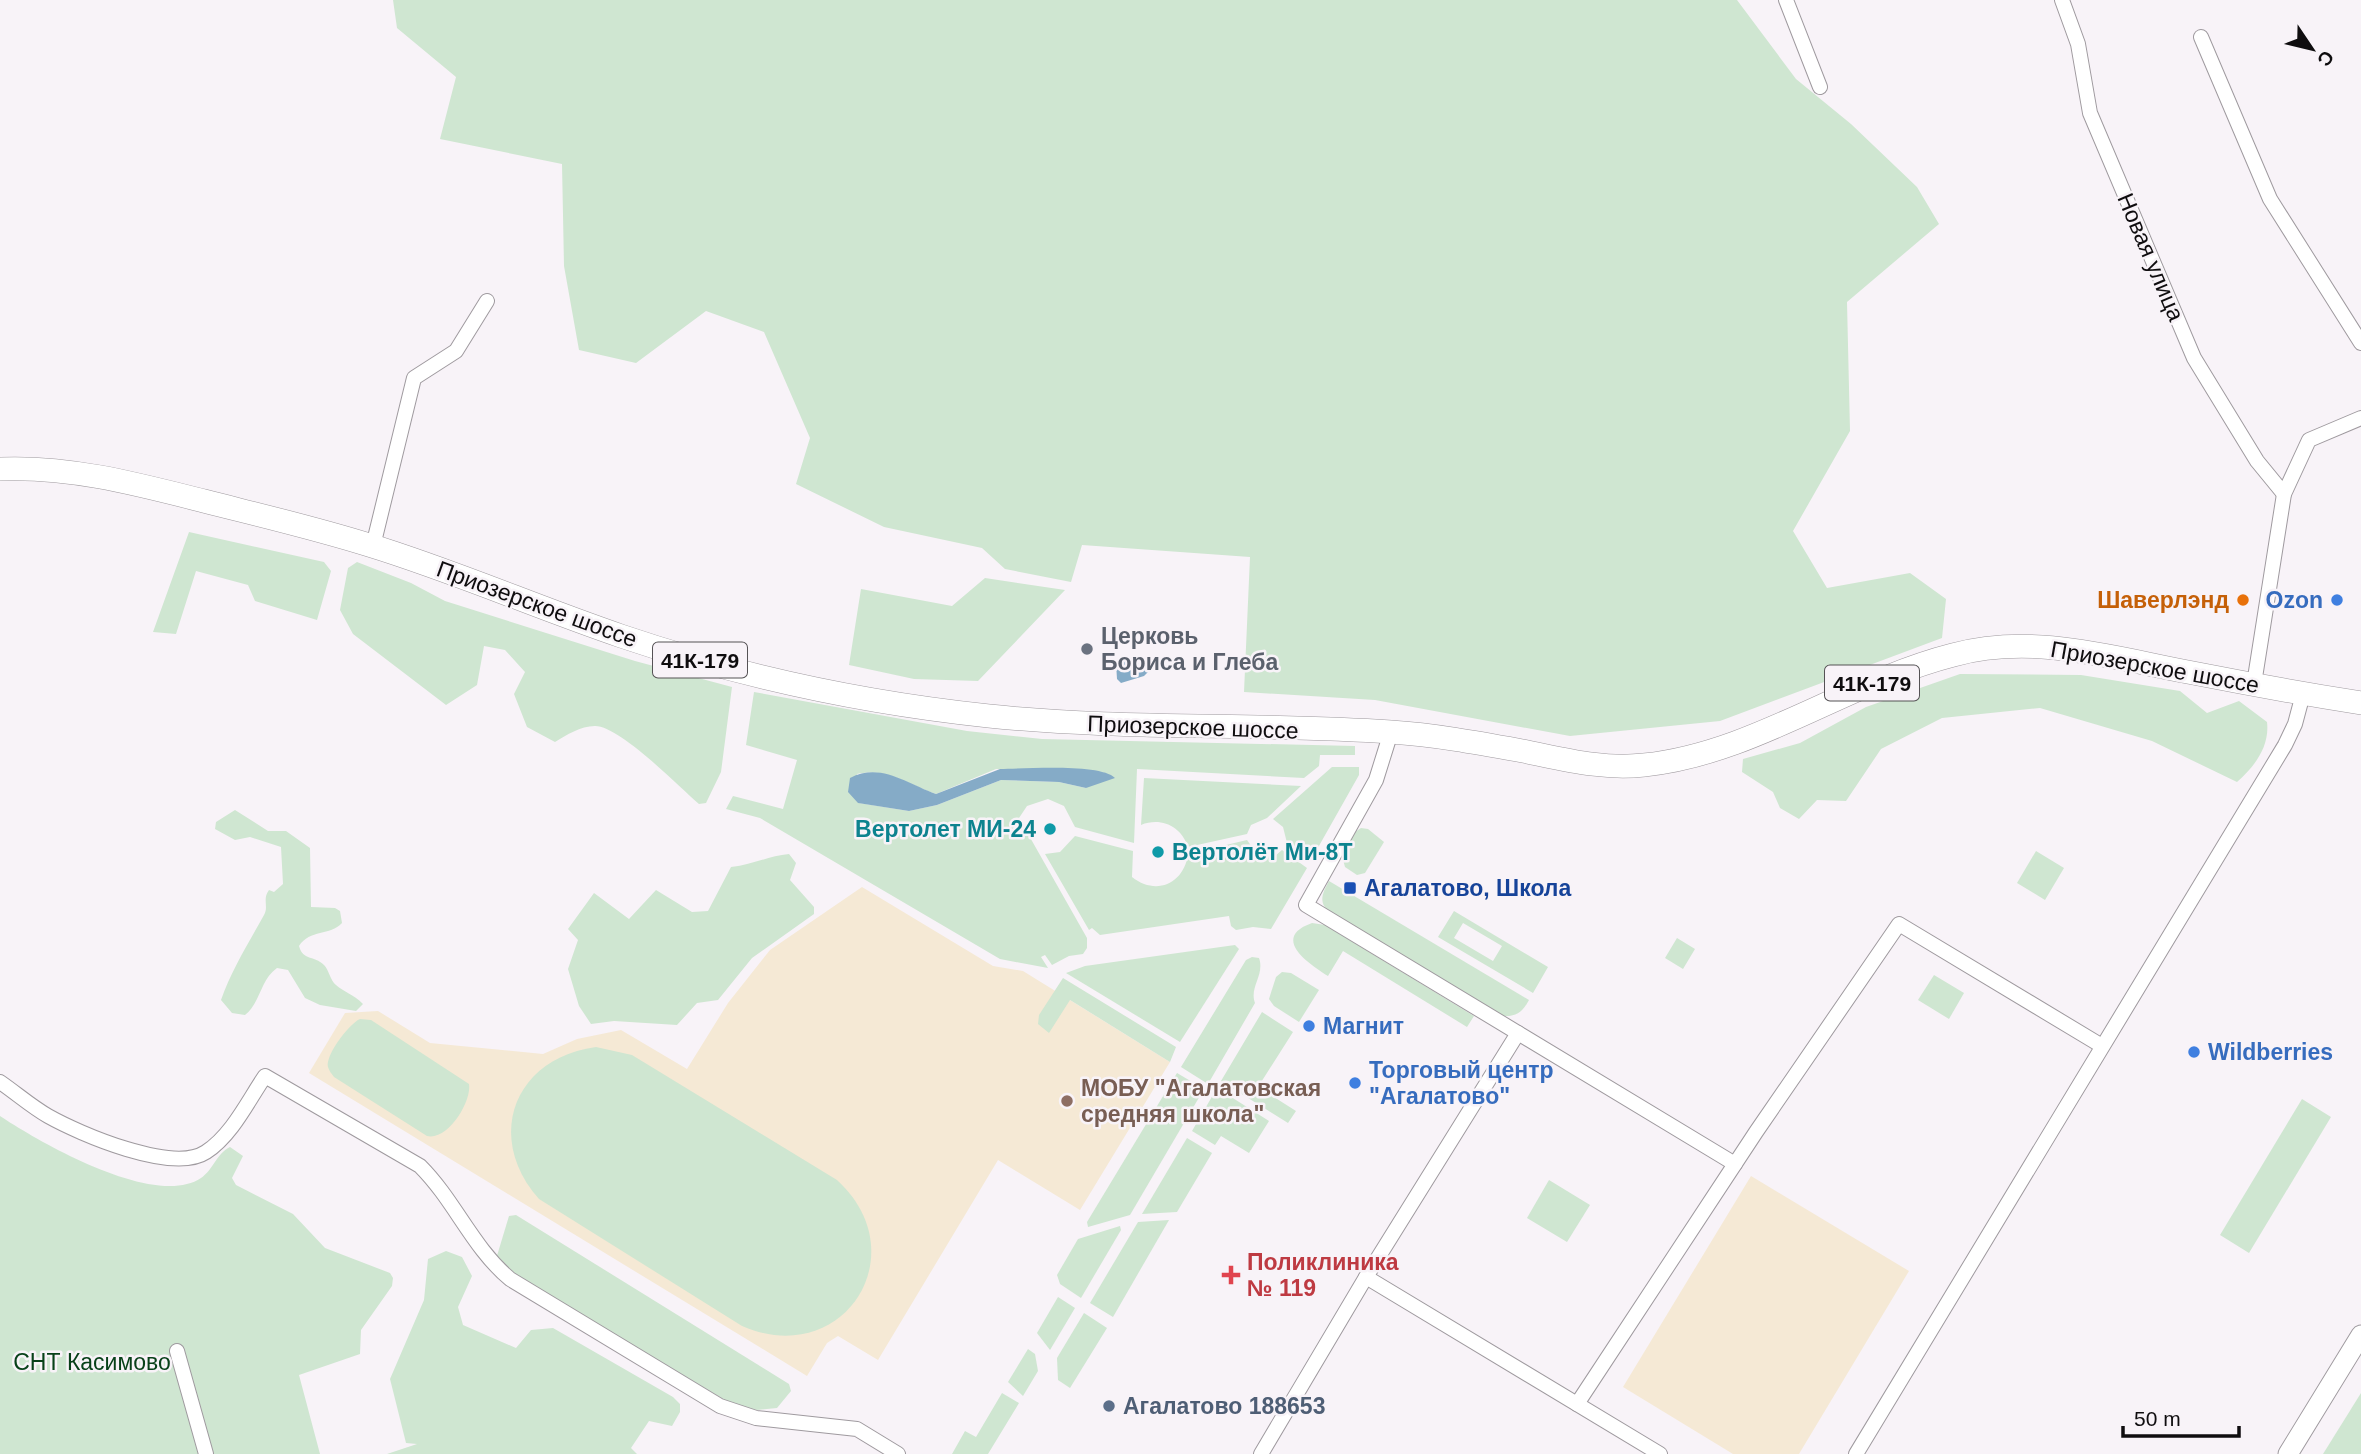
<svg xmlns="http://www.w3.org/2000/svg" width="2361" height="1454" font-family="Arial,sans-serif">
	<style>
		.education { fill: #f5e9d5 }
		.green { fill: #cfe6d1; fill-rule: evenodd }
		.water { fill: #85abc7 }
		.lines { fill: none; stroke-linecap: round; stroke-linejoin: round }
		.street-casing { stroke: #9f9a9f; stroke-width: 16 }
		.secondary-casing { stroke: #9f9a9f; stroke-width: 21 }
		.primary-casing { stroke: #9f9a9f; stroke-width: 24 }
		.street { stroke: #fff; stroke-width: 14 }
		.secondary { stroke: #fff; stroke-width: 19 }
		.primary { stroke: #fff; stroke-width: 23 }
		.food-dot { fill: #e8710a; stroke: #f8f3f8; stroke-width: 2.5 }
		.shop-dot { fill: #3f7fe0; stroke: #f8f3f8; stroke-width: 2.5 }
		.worship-dot { fill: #6b7280; stroke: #f8f3f8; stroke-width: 2.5 }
		.culture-dot { fill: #0f9aa8; stroke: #f8f3f8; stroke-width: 2.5 }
		.transit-dot { fill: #1a4fb4; stroke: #f8f3f8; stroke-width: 2.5 }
		.education-dot { fill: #8d6e63; stroke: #f8f3f8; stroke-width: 2.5 }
		.health-dot { fill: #e0444e; stroke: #f8f3f8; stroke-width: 2.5 }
		.service-dot { fill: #5c6f8a; stroke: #f8f3f8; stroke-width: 2.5 }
		.labels { text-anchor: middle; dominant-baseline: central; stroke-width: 5; stroke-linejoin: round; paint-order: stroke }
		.shield { fill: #f8f3f8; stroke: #555255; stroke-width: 2 }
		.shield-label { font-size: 21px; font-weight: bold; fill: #0f0d0f }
		.street-label { font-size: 23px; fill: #0f0d0f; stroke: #f8f3f8 }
		.food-label { font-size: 23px; font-weight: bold; fill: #c56008; stroke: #f8f3f8; text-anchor: end }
		.shop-label { font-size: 23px; font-weight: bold; fill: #366cbe; stroke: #f8f3f8; text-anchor: start }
		.worship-label { font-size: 23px; font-weight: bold; fill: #5b616d; stroke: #f8f3f8; text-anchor: start }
		.culture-label { font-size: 23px; font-weight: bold; fill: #0d838f; stroke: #f8f3f8; text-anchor: end }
		.transit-label { font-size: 23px; font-weight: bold; fill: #164399; stroke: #f8f3f8; text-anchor: start }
		.education-label { font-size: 23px; font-weight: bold; fill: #785e54; stroke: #f8f3f8; text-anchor: start }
		.health-label { font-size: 23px; font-weight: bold; fill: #be3a42; stroke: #f8f3f8; text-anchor: start }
		.park-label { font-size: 23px; fill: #084119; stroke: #f8f3f8 }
		.service-label { font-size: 23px; font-weight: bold; fill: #4e5e75; stroke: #f8f3f8; text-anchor: start }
	</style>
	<rect width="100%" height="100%" fill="#f8f3f8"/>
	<g class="education">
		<path d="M862 887 993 966 1023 971 1170 1062 1080 1210 998 1160 878 1360 838 1336 827 1343 807 1376 309 1073 345 1013 378 1011 430 1043 543 1054 577 1039 621 1030 687 1069 728 1003 770 950Z"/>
		<path d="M1751 1176 1909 1271 1799 1454H1733L1623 1387Z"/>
	</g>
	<g class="green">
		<path d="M393 0H1737L1796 79 1851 124 1917 187 1939 224 1847 302 1850 431 1793 531 1827 588 1910 573 1946 599 1942 638 1720 721 1570 736 1375 700 1244 692 1250 557 1082 545 1071 582 1005 569 982 548 884 527 796 484 810 438 764 332 706 311 636 363 579 350 564 266 562 164 440 139 456 77 397 28Z"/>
		<path d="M189 532 324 562 331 571 317 620 255 601 248 585 196 571 176 634 153 632Z"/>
		<path d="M357 562 411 583 445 601 635 661 732 687 721 772 706 803 699 804C678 786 620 726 595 726 580 726 567 735 555 742L527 727 514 694 525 672 505 650 484 646 477 685 446 705 353 634 340 610 348 568Z"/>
		<path d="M985 578 1065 590 978 681 914 679 849 665 861 589 952 606Z"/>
		<path d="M1960 674 2081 675 2180 691 2207 713 2239 701 2267 722C2270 747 2254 767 2237 782L2152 741 2040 708 1942 718 1881 749 1846 801 1817 800 1799 819 1780 808 1773 792 1742 772 1743 759 1800 743 1866 707Z"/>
		<path d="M754 692 967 731 1042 739 1355 746V755H1320L1319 766 1304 778 1137 769 1134 843 1075 827 1064 806 1048 799 1027 806 1019 818 1087 938V948L1083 954 1069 956 1052 965 1045 955 1041 957 1048 968 1000 959 760 818 726 809 733 796 783 809 797 760 746 745ZM996 769 1104 772 1086 788 1059 782 1001 780 937 805 909 811 859 803 857 774C885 767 910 785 936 794Z"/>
		<path d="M1332 767H1359V775L1311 860 1287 843 1283 827 1273 819Z"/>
		<path d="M1144 778 1301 786 1267 818 1251 825 1247 834 1188 847C1181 826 1161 817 1141 825Z"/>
		<path d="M235 810 268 831H286L310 848 311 907 335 908 340 911 342 923C330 936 310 929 299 946 303 961 314 955 324 965 329 970 330 980 336 985 344 992 353 994 363 1004L356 1011 320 1005 305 998 288 970 277 968C260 980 261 1002 245 1015L232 1013 221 1000C232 969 248 944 264 915 269 907 262 899 269 890L274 892 283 884 281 847 250 837 235 840 215 829 216 822Z"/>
		<path d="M1361 828 1368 829 1384 842 1365 873 1357 875 1345 867 1342 856 1355 832Z"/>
		<path d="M1075 836 1133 851 1132 877C1156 896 1184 884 1188 854L1247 840 1259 857 1275 856 1282 850 1307 868 1271 929 1253 927 1236 930 1231 926 1229 916 1100 935 1092 928 1089 930 1045 854 1060 852Z"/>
		<path d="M2036 851 2064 868 2045 900 2017 883Z"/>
		<path d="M789 854 796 863 790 880 814 907V914L752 958 718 1000 697 1003 677 1025 614 1021 591 1024 579 1006 568 969 578 940 568 929 594 893 629 919 656 890 692 912 708 911 731 867C752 865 768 856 789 854Z"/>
		<path d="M1329 881 1529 1000C1523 1011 1517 1017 1503 1016L1330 913C1318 902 1322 894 1329 881Z"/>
		<path d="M1454 911 1548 967 1533 993 1438 937ZM1463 923 1502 946 1493 961 1454 938Z"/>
		<path d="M1312 923 1325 925 1474 1016 1467 1027 1343 951 1328 976C1309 964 1270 938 1312 923Z"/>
		<path d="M1677 938 1695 949 1683 969 1665 958Z"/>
		<path d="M1235 945 1239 949 1180 1042 1066 973 1085 966Z"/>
		<path d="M1252 957 1259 958C1265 975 1249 987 1255 1003L1208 1084 1181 1067 1246 960Z"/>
		<path d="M1282 972 1291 973 1319 990 1299 1022 1274 1006 1269 999 1276 977Z"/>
		<path d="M1934 975 1964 993 1949 1019 1918 1000Z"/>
		<path d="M1063 978 1176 1047 1170 1062 1070 1000 1049 1033 1038 1024 1039 1015Z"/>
		<path d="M1262 1012 1293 1032 1258 1087 1296 1111 1288 1123 1221 1081Z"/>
		<path d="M360 1019 371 1020 469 1084C472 1101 448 1141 427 1136L334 1077C332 1074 329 1071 328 1067 325 1055 350 1023 360 1019Z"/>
		<path d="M596 1047 632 1055 837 1180C918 1254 843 1370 742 1326L539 1199C484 1137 514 1058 596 1047Z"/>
		<path d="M1177 1073 1204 1089 1130 1215 1088 1227 1087 1222Z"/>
		<path d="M1217 1088 1269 1121 1249 1153 1221 1136 1215 1145 1192 1131Z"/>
		<path d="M2302 1099 2331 1117 2249 1253 2220 1235Z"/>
		<path d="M0 1116C39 1142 155 1209 201 1178 213 1170 217 1153 230 1147L243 1156 232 1178 236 1185 293 1214 325 1248 390 1273 393 1278 392 1286 361 1330 360 1354 299 1375 320 1454H0Z"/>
		<path d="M1187 1138 1212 1153 1177 1212 1142 1214Z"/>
		<path d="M1549 1180 1590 1205 1567 1242 1527 1218Z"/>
		<path d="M516 1215 789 1384 791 1391 777 1408 757 1410 733 1405 512 1273 496 1259 509 1216Z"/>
		<path d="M1169 1220 1113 1317 1090 1303 1138 1222Z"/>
		<path d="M1120 1226 1121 1230 1081 1298 1060 1284 1057 1275 1078 1239Z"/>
		<path d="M446 1251 462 1257 472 1276 458 1307 463 1325 516 1348 531 1330 553 1328 673 1397 680 1404V1412L672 1426 649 1421 631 1448 637 1454H387L417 1444 406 1443 390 1379 424 1300 428 1259Z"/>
		<path d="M1058 1297 1075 1308 1050 1350 1037 1333Z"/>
		<path d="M1084 1313 1107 1328 1070 1388 1058 1380 1057 1358Z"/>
		<path d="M1028 1349 1035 1354 1038 1371 1023 1396 1008 1382Z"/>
		<path d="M1002 1393 1019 1403 988 1454H952L965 1431 976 1437Z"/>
		<path d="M2361 1393V1454H2323Z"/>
	</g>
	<g class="water">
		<path d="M1121 656 1130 662 1147 661 1152 668 1144 676 1121 683 1117 679 1116 663Z"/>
		<path d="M1000 769C1024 769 1100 763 1115 778L1086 788 1059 782 1001 780 937 805 909 811 858 803 848 792 850 778C881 762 907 784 936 794Z"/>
	</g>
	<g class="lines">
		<defs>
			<g id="street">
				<path d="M1786 0 1820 87"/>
				<path d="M2062 0 2078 44 2090 113 2194 358 2257 461 2284 494"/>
				<path d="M2201 37 2270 199 2361 343"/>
				<path d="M373 546 414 378 456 351 487 301"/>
				<path d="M2254 684 2284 494 2309 440 2361 418"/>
				<path d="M1391 732 1376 780 1306 905 1735 1164"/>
				<path d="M0 1082C16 1093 32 1107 48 1116 80 1134 173 1174 206 1152 232 1135 248 1101 265 1076L420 1166C455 1201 472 1247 510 1279L720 1406 756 1418 857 1429 898 1454"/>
				<path d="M1366 1277 1660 1454"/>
				<path d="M177 1351 206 1454"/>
				<path d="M1577 1404 1756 1132 1899 924 2102 1046"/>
				<path d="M1261 1454 1366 1277 1518 1033"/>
				<path d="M1856 1454 2285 745 2295 724 2303 694"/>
			</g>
			<path id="secondary" d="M2288 1454 2361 1335"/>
			<path id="primary" d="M0 469C70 466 137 484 204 501 259 515 315 528 369 545 454 571 536 607 621 636 739 676 865 703 989 716 1123 730 1257 723 1391 732 1436 735 1479 743 1523 751 1563 759 1603 770 1644 765 1753 754 1847 682 1953 655 2034 633 2113 658 2193 673 2249 684 2305 694 2361 703"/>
		</defs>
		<use href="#street" class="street-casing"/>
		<use href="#secondary" class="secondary-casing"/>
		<use href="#primary" class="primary-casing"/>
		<use href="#street" class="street"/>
		<use href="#secondary" class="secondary"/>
		<use href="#primary" class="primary"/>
	</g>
	<circle class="food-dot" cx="2243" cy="600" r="7"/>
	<g class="shop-dot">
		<circle cx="2337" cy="600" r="7"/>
		<circle cx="1309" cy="1026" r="7"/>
		<circle cx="2194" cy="1052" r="7"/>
		<circle cx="1355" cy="1083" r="7"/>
	</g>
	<circle class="worship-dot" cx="1087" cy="649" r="7"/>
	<g class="culture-dot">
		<circle cx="1050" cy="829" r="7"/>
		<circle cx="1158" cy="852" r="7"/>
	</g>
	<rect class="transit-dot" x="1343" y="881" width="14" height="14" rx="3.5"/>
	<circle class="education-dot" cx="1067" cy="1101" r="7"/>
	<path class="health-dot" d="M1227.5 1264.5h7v7h7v7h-7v7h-7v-7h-7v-7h7z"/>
	<circle class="service-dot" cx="1109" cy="1406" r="7"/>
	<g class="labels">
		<g class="shield">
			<rect x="653" y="642.5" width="94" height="35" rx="5"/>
			<rect x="1825" y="665.5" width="94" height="35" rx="5"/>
		</g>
		<g class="shield-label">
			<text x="700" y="660">41К-179</text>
			<text x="1872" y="683">41К-179</text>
		</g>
		<g class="street-label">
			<text transform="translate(2151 257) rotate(67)">Новая улица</text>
			<text transform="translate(537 604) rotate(20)">Приозерское шоссе</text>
			<text transform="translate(2155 667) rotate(10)">Приозерское шоссе</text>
			<text transform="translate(1193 727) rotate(2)">Приозерское шоссе</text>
		</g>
		<g class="food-label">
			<text x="2229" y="600">Шаверлэнд</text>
		</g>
		<g class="shop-label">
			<text x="2323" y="600" text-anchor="end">Ozon</text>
			<text x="1323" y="1026">Магнит</text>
			<text x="2208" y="1052">Wildberries</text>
			<text x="1369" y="1070">Торговый центр<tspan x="1369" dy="26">"Агалатово"</tspan></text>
		</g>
		<g class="worship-label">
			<text x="1101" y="636">Церковь<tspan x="1101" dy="26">Бориса и Глеба</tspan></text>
		</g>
		<g class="culture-label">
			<text x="1036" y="829">Вертолет МИ-24</text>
			<text x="1172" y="852" text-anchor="start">Вертолёт Ми-8Т</text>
		</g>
		<g class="transit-label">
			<text x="1364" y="888">Агалатово, Школа</text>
		</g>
		<g class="education-label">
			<text x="1081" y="1088">МОБУ "Агалатовская<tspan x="1081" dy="26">средняя школа"</tspan></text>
		</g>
		<g class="health-label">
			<text x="1247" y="1262">Поликлиника<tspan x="1247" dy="26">№ 119</tspan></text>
		</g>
		<g class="park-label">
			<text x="92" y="1362">СНТ Касимово</text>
		</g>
		<g class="service-label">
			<text x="1123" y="1406">Агалатово 188653</text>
		</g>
	</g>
	<g transform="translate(2312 49) rotate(125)" stroke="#f8f3f8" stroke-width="5" paint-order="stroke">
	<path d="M0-5L12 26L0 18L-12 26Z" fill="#0f0d0f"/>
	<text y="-10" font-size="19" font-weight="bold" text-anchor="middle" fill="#0f0d0f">С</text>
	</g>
	<path d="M2123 1426v10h116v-10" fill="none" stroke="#0f0d0f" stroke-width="3.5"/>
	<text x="2134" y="1426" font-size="21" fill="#0f0d0f" stroke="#f8f3f8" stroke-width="5" paint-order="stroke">50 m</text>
</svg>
